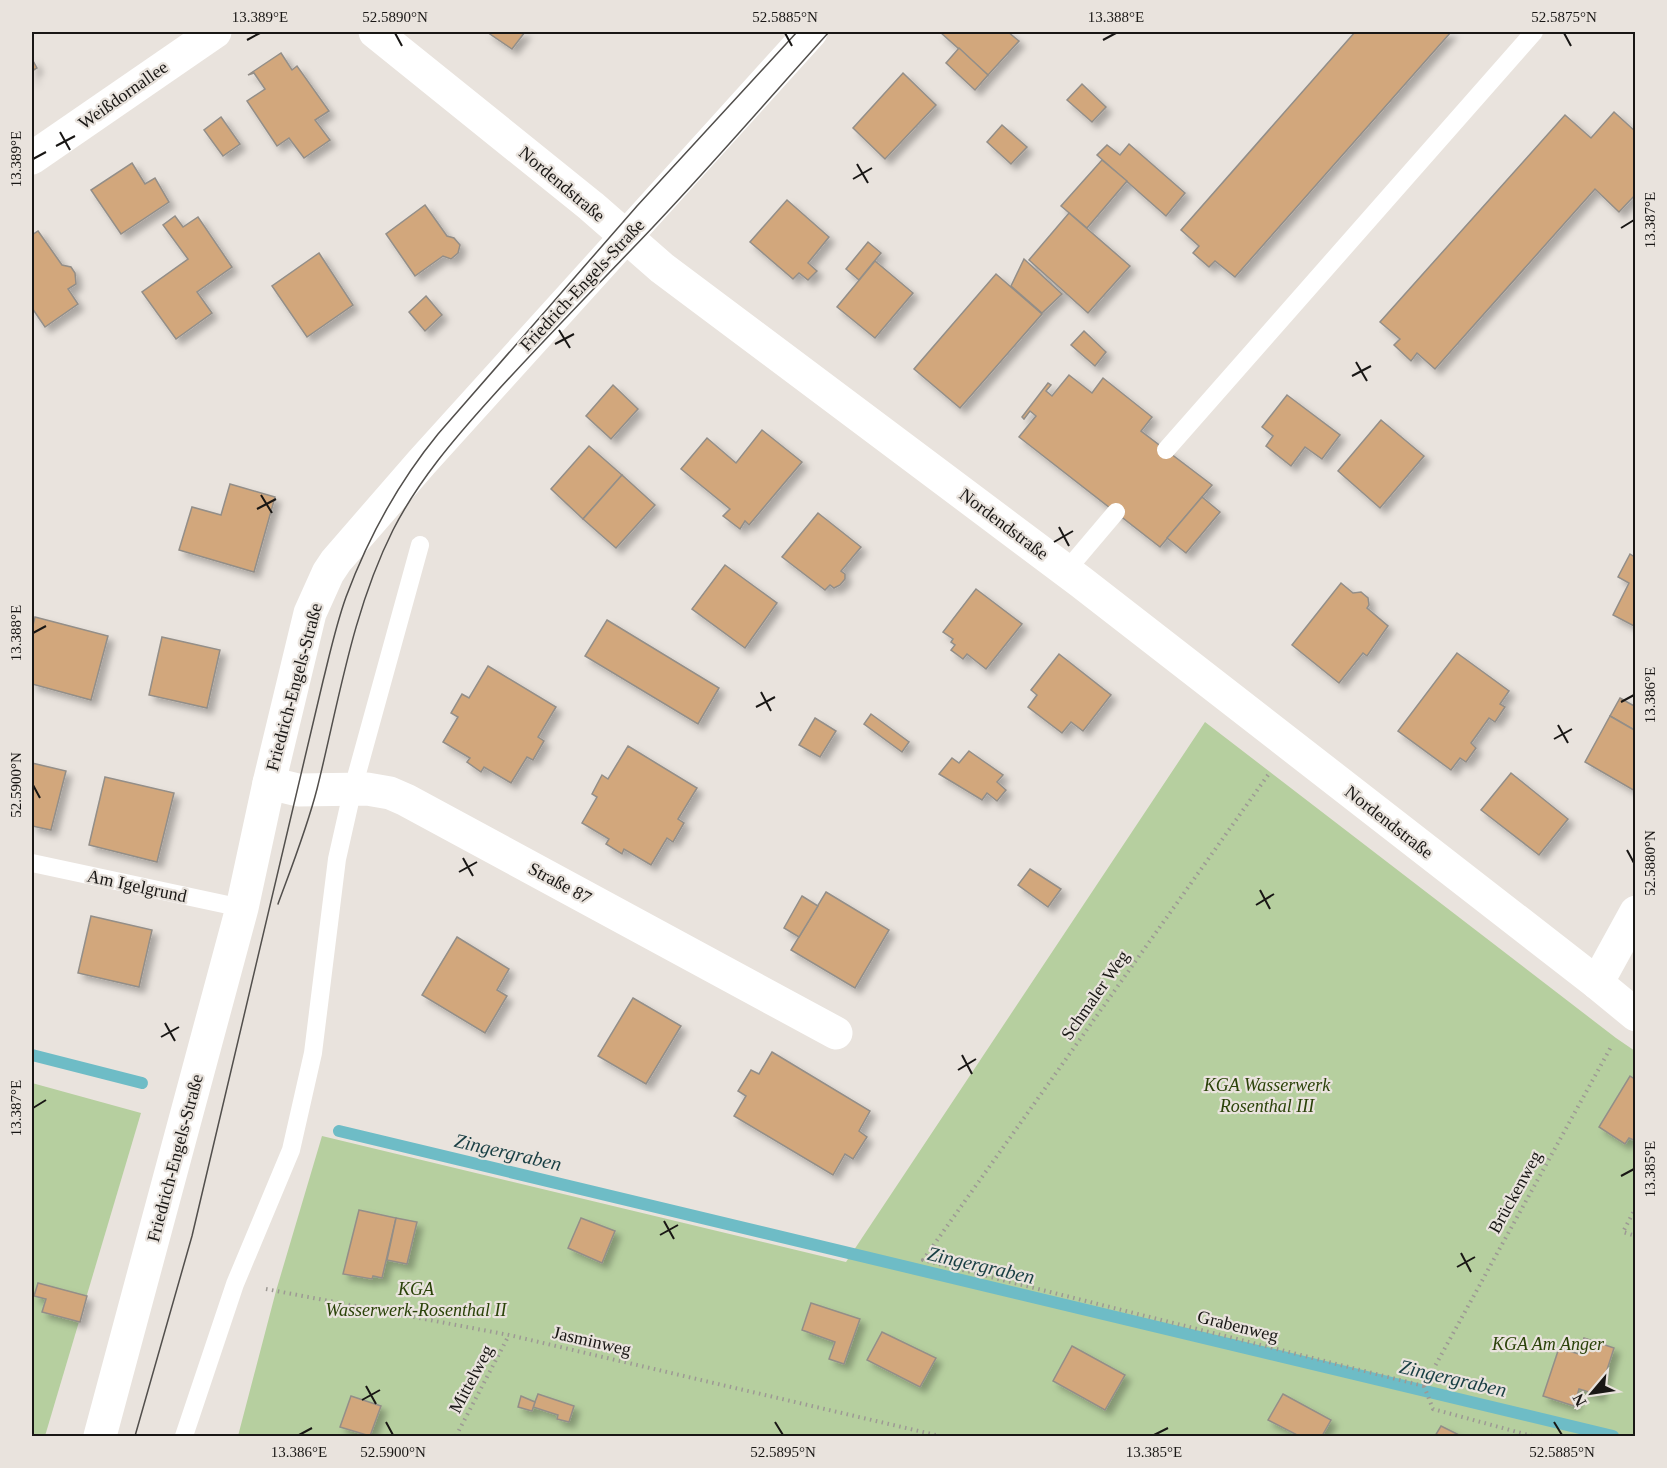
<svg xmlns="http://www.w3.org/2000/svg" width="1667" height="1468" font-family="Georgia,serif">
	<style>
		.green { fill: #b6cf9f }
		.lines { fill: none; stroke-linecap: round; stroke-linejoin: round }
		.stream { stroke: #6ebcc6; stroke-width: 12 }
		.building { fill: #d2a77b; stroke: #938e88; stroke-width: 1.5; filter: url(#shadow) }
		.path { stroke: #9d9994; stroke-width: 4; stroke-dasharray: 1.5 4.5; stroke-linecap: butt }
		.lane { stroke: #fff; stroke-width: 18 }
		.street { stroke: #fff; stroke-width: 33 }
		.secondary { stroke: #fff; stroke-width: 33 }
		.tram { stroke: #524f4c; stroke-width: 1.5 }
		.ticks { fill: none; stroke: #191715; stroke-width: 2 }
		.labels { text-anchor: middle; dominant-baseline: central; stroke-width: 4.5; stroke-linejoin: round; paint-order: stroke }
		.street-label { font-size: 18px; fill: #191715; stroke: #e9e3dd }
		.park-label { font-size: 18px; font-style: italic; fill: #2a4208; stroke: #e9e3dd }
		.water-label { font-size: 20px; font-style: italic; fill: #183e43; stroke: #e9e3dd }
		.neatline { fill: none; stroke: #191715; stroke-width: 2 }
		.ticks-label { font-size: 15px; text-anchor: middle; fill: #191715 }
	</style>
	<defs>
		<filter id="shadow"><feDropShadow dx="5.5" dy="5.5" stdDeviation="3" flood-color="#0004"/></filter>
	</defs>
	<rect width="100%" height="100%" fill="#e9e3dd"/>
	<g class="green">
		<path d="M1205 722 1616 1038 1635 1051V1436H238L276 1291 322 1136 846 1262Z"/>
		<path d="M32 1083 141 1113 45 1436H32Z"/>
	</g>
	<g class="lines">
		<g class="stream">
			<path d="M32 1055 142 1083"/>
			<path d="M339 1131 1613 1436"/>
		</g>
	</g>
	<g class="building">
		<path d="M487 32H525L512 49Z"/>
		<path d="M940 32H1008L1019 41 988 75Z"/>
		<path d="M1355 32H1451L1235 277 1215 261 1209 267 1193 253 1199 246 1181 230Z"/>
		<path d="M959 48 988 75 975 90 946 63Z"/>
		<path d="M281 53 292 70 297 66 329 111 315 120 330 140 304 158 289 138 277 146 247 101 265 89 254 73 248 75Z"/>
		<path d="M32 59 37 68 32 71V80Z"/>
		<path d="M903 73 936 105 885 159 853 128Z"/>
		<path d="M1082 84 1106 107 1092 122 1067 100Z"/>
		<path d="M1614 112 1636 132V194L1619 212 1595 189 1435 369 1417 353 1411 361 1394 345 1400 339 1380 322 1565 115 1591 138Z"/>
		<path d="M221 117 240 144 223 156 204 130Z"/>
		<path d="M1002 125 1027 147 1011 164 987 142Z"/>
		<path d="M1129 144 1185 193 1166 216 1097 155 1107 145 1120 155Z"/>
		<path d="M1102 160 1127 181 1087 228 1061 206Z"/>
		<path d="M132 163 145 184 155 178 169 202 121 234 91 190Z"/>
		<path d="M787 200 829 237 808 263 817 271 808 280 799 273 793 279 750 242Z"/>
		<path d="M425 205 447 236 454 238 460 245 458 253 451 259 443 256 415 276 386 234Z"/>
		<path d="M1069 213 1130 266 1088 313 1029 260Z"/>
		<path d="M175 216 183 227 198 217 232 267 197 292 212 313 176 339 142 292 188 259 163 225Z"/>
		<path d="M38 231 62 265 71 267 75 273 76 284 68 289 78 304 45 327 32 308V235Z"/>
		<path d="M868 242 881 253 859 280 846 269Z"/>
		<path d="M319 253 353 305 307 337 272 286Z"/>
		<path d="M1024 259 1062 294 1042 313 1011 286Z"/>
		<path d="M875 261 913 293 875 338 837 307Z"/>
		<path d="M996 274 1042 314 960 408 914 369Z"/>
		<path d="M426 296 442 315 425 331 409 312Z"/>
		<path d="M1084 331 1106 352 1095 366 1071 345Z"/>
		<path d="M1069 375 1092 393 1103 378 1152 417 1141 431 1212 485 1160 547 1019 437 1036 416 1030 411 1024 419 1022 417 1048 383 1051 385 1046 391 1052 396Z"/>
		<path d="M613 385 638 409 611 439 586 416Z"/>
		<path d="M1287 395 1340 435 1322 459 1305 447 1291 466 1266 446 1273 436 1262 427Z"/>
		<path d="M1381 420 1424 456 1380 508 1338 471Z"/>
		<path d="M762 430 802 462 749 525 745 521 740 529 723 516 730 509 681 469 707 438 736 463Z"/>
		<path d="M589 446 622 475 583 519 551 489Z"/>
		<path d="M622 475 655 505 616 548 583 519Z"/>
		<path d="M230 484 275 497 254 572 179 550 192 507 221 515Z"/>
		<path d="M1202 497 1220 512 1186 553 1167 538Z"/>
		<path d="M818 513 861 547 841 571 845 574V579L840 585 834 588 830 585 825 590 782 557Z"/>
		<path d="M1630 554 1636 558V627L1613 615 1629 583 1618 577Z"/>
		<path d="M725 565 777 603 745 648 692 609Z"/>
		<path d="M1341 583 1353 593 1361 592 1368 598 1369 605 1367 608 1388 626 1367 656 1363 653 1339 683 1292 645Z"/>
		<path d="M976 589 1022 624 986 669 967 654 963 659 951 650 955 645 951 642 953 639 943 632Z"/>
		<path d="M35 617 108 636 91 700 32 684V629Z"/>
		<path d="M607 620 719 688 698 724 585 656Z"/>
		<path d="M162 637 220 650 207 708 149 695Z"/>
		<path d="M1457 653 1509 691 1500 704 1505 707 1495 722 1489 718 1471 743 1476 748 1466 762 1460 758 1451 770 1398 731Z"/>
		<path d="M1059 654 1111 695 1083 731 1071 722 1062 733 1028 707 1037 695 1031 690Z"/>
		<path d="M488 666 556 707 538 737 544 741 533 760 527 757 511 783 484 767 481 772 467 762 470 758 443 742 458 717 451 713 462 694 469 698Z"/>
		<path d="M1620 698 1636 707V731L1610 716Z"/>
		<path d="M871 714 909 742 902 752 864 724Z"/>
		<path d="M1610 716 1636 731 1635 791 1585 762Z"/>
		<path d="M815 718 836 731 820 757 799 745Z"/>
		<path d="M628 746 697 788 678 819 684 823 673 842 667 838 651 865 624 849 622 854 606 844 609 839 582 823 597 797 592 794 602 775 608 779Z"/>
		<path d="M969 751 1003 775 997 782 1006 790 997 801 987 793 982 800 939 774 952 758 959 763Z"/>
		<path d="M32 763 66 771 51 830 32 826Z"/>
		<path d="M1511 773 1568 819 1539 855 1481 810Z"/>
		<path d="M105 777 174 793 157 862 89 845Z"/>
		<path d="M1030 869 1061 889 1048 907 1018 885Z"/>
		<path d="M826 892 889 930 855 988 791 950Z"/>
		<path d="M802 896 818 906 799 937 784 928Z"/>
		<path d="M91 916 152 930 139 987 78 973Z"/>
		<path d="M457 937 509 969 497 990 507 996 485 1033 422 995Z"/>
		<path d="M633 998 681 1026 646 1084 598 1056Z"/>
		<path d="M772 1052 870 1111 859 1131 867 1137 853 1159 845 1154 833 1175 734 1116 746 1096 738 1091 751 1070 759 1074Z"/>
		<path d="M1630 1076 1636 1080V1141L1629 1138 1625 1144 1599 1127Z"/>
		<path d="M359 1210 396 1218 382 1278 373 1276 372 1279 343 1274Z"/>
		<path d="M396 1218 417 1222 407 1264 387 1260Z"/>
		<path d="M581 1218 615 1231 602 1263 568 1248Z"/>
		<path d="M38 1283 87 1296 80 1322 42 1312 46 1299 34 1296Z"/>
		<path d="M811 1303 860 1319 844 1364 829 1359 835 1342 802 1330Z"/>
		<path d="M882 1332 936 1358 920 1387 867 1360Z"/>
		<path d="M1584 1338 1614 1348 1599 1395 1579 1389 1574 1406 1543 1396 1559 1348 1579 1354Z"/>
		<path d="M1072 1346 1125 1375 1105 1410 1053 1381Z"/>
		<path d="M538 1394 574 1406 569 1422 557 1419 558 1415 533 1407Z"/>
		<path d="M1283 1394 1331 1420 1322 1436H1299L1268 1420Z"/>
		<path d="M351 1396 381 1406 370 1436 340 1427Z"/>
		<path d="M521 1396 535 1402 532 1411 518 1407Z"/>
		<path d="M1441 1426 1461 1436H1435Z"/>
	</g>
	<g class="lines">
		<g class="path">
			<path d="M1268 775 923 1260 1424 1386"/>
			<path d="M1636 1207 1623 1232 1636 1236"/>
			<path d="M266 1289 509 1335 940 1436"/>
			<path d="M1424 1386 1612 1045"/>
			<path d="M1424 1386 1433 1409 1532 1436"/>
			<path d="M456 1436 509 1335"/>
		</g>
		<g class="lane">
			<path d="M1166 450 1534 32"/>
			<path d="M1066 571 1116 512"/>
			<path d="M32 863 242 908"/>
			<path d="M184 1436 235 1284 291 1150 313 1053 337 859 353 788 420 545"/>
		</g>
		<g class="street">
			<path d="M375 32 591 206 662 268 1081 582 1597 983 1636 1015"/>
			<path d="M32 158 215 32"/>
			<path d="M269 783 298 790 367 789 390 793 406 800 836 1033"/>
			<path d="M1597 983 1636 912"/>
		</g>
		<path class="secondary" d="M100 1436 242 908 269 783 310 613 328 573 336 561 422 462 811 32"/>
		<g class="tram">
			<path d="M278 904C292 866 307 828 317 789 339 701 352 612 393 530 418 481 454 439 491 398 537 347 585 298 633 248 701 178 764 104 829 32"/>
			<path d="M135 1436 192 1236 323 681C330 653 336 625 346 597 368 538 398 483 438 434L637 206 797 32"/>
		</g>
	</g>
	<path class="ticks" d="M395 33 402 46M785 33 792 46M1564 33 1571 46M247 40 260 33M1103 40 1116 33M60 132 70 150M56 146 75 136M33 159 46 152M857 164 868 183M853 179 872 168M1621 228 1634 220M559 330 570 348M555 344 574 334M1356 362 1367 381M1352 376 1371 366M261 495 272 513M257 509 276 499M1059 527 1069 546M1054 542 1073 531M33 633 46 626M761 692 771 711M1621 702 1634 695M756 707 775 697M1558 725 1568 743M1554 739 1572 729M33 785 40 798M1627 850 1634 863M463 858 473 876M459 872 477 862M1260 890 1270 909M1256 905 1274 894M165 1023 175 1041M161 1037 179 1027M962 1055 972 1074M958 1070 976 1059M33 1108 46 1100M1621 1176 1634 1169M664 1221 674 1239M660 1235 678 1225M1461 1253 1471 1272M1457 1267 1475 1257M366 1386 376 1404M362 1400 380 1390M386 1422 393 1435M775 1422 783 1435M1554 1422 1562 1435M299 1435 312 1428M1154 1435 1168 1428"/>
	<g class="labels">
		<g class="street-label">
			<text transform="translate(123 95) rotate(-35)">Weißdornallee</text>
			<text transform="translate(562 184) rotate(40)">Nordendstraße</text>
			<text transform="translate(582 285) rotate(-47)">Friedrich-Engels-Straße</text>
			<text transform="translate(1004 524) rotate(37)">Nordendstraße</text>
			<text transform="translate(294 687) rotate(-75)">Friedrich-Engels-Straße</text>
			<text transform="translate(1389 822) rotate(38)">Nordendstraße</text>
			<text transform="translate(560 883) rotate(28)">Straße 87</text>
			<text transform="translate(137 886) rotate(12)">Am Igelgrund</text>
			<text transform="translate(1095 995) rotate(-55)">Schmaler Weg</text>
			<text transform="translate(175 1158) rotate(-75)">Friedrich-Engels-Straße</text>
			<text transform="translate(1515 1192) rotate(-61)">Brückenweg</text>
			<text transform="translate(1238 1326) rotate(14)">Grabenweg</text>
			<text transform="translate(592 1341) rotate(13)">Jasminweg</text>
			<text transform="translate(471 1379) rotate(-62)">Mittelweg</text>
		</g>
		<g class="park-label">
			<text x="1267" y="1085">KGA Wasserwerk<tspan x="1267" dy="21">Rosenthal III</tspan></text>
			<text x="416" y="1289">KGA<tspan x="416" dy="21">Wasserwerk-Rosenthal II</tspan></text>
			<text x="1548" y="1344">KGA Am Anger</text>
		</g>
		<g class="water-label">
			<text transform="translate(508 1152) rotate(13)">Zingergraben</text>
			<text transform="translate(981 1265) rotate(13)">Zingergraben</text>
			<text transform="translate(1453 1378) rotate(13)">Zingergraben</text>
		</g>
	</g>
	<rect width="1667" height="1468" fill="none" stroke="#e9e3dd" stroke-width="66"/>
	<g transform="translate(1592 1393) rotate(241)" stroke="#e9e3dd" stroke-width="4.5" paint-order="stroke">
	<path d="M0-4.5L10 22L0 15L-10 22Z" fill="#191715"/>
	<text y="-9" font-size="16" font-weight="bold" text-anchor="middle" fill="#191715">N</text>
	</g>
	<rect x="33" y="33" width="1601" height="1402" class="neatline"/>
	<g class="ticks-label">
		<text x="260" y="22">13.389°E</text>
		<text x="395" y="22">52.5890°N</text>
		<text x="785" y="22">52.5885°N</text>
		<text x="1116" y="22">13.388°E</text>
		<text x="1564" y="22">52.5875°N</text>
		<text transform="translate(16 159) rotate(-90)" y="5">13.389°E</text>
		<text transform="translate(1650 220) rotate(-90)" y="5">13.387°E</text>
		<text transform="translate(16 633) rotate(-90)" y="5">13.388°E</text>
		<text transform="translate(1650 695) rotate(-90)" y="5">13.386°E</text>
		<text transform="translate(16 785) rotate(-90)" y="5">52.5900°N</text>
		<text transform="translate(1650 863) rotate(-90)" y="5">52.5880°N</text>
		<text transform="translate(16 1108) rotate(-90)" y="5">13.387°E</text>
		<text transform="translate(1650 1169) rotate(-90)" y="5">13.385°E</text>
		<text x="299" y="1457">13.386°E</text>
		<text x="393" y="1457">52.5900°N</text>
		<text x="783" y="1457">52.5895°N</text>
		<text x="1154" y="1457">13.385°E</text>
		<text x="1562" y="1457">52.5885°N</text>
	</g>
</svg>
